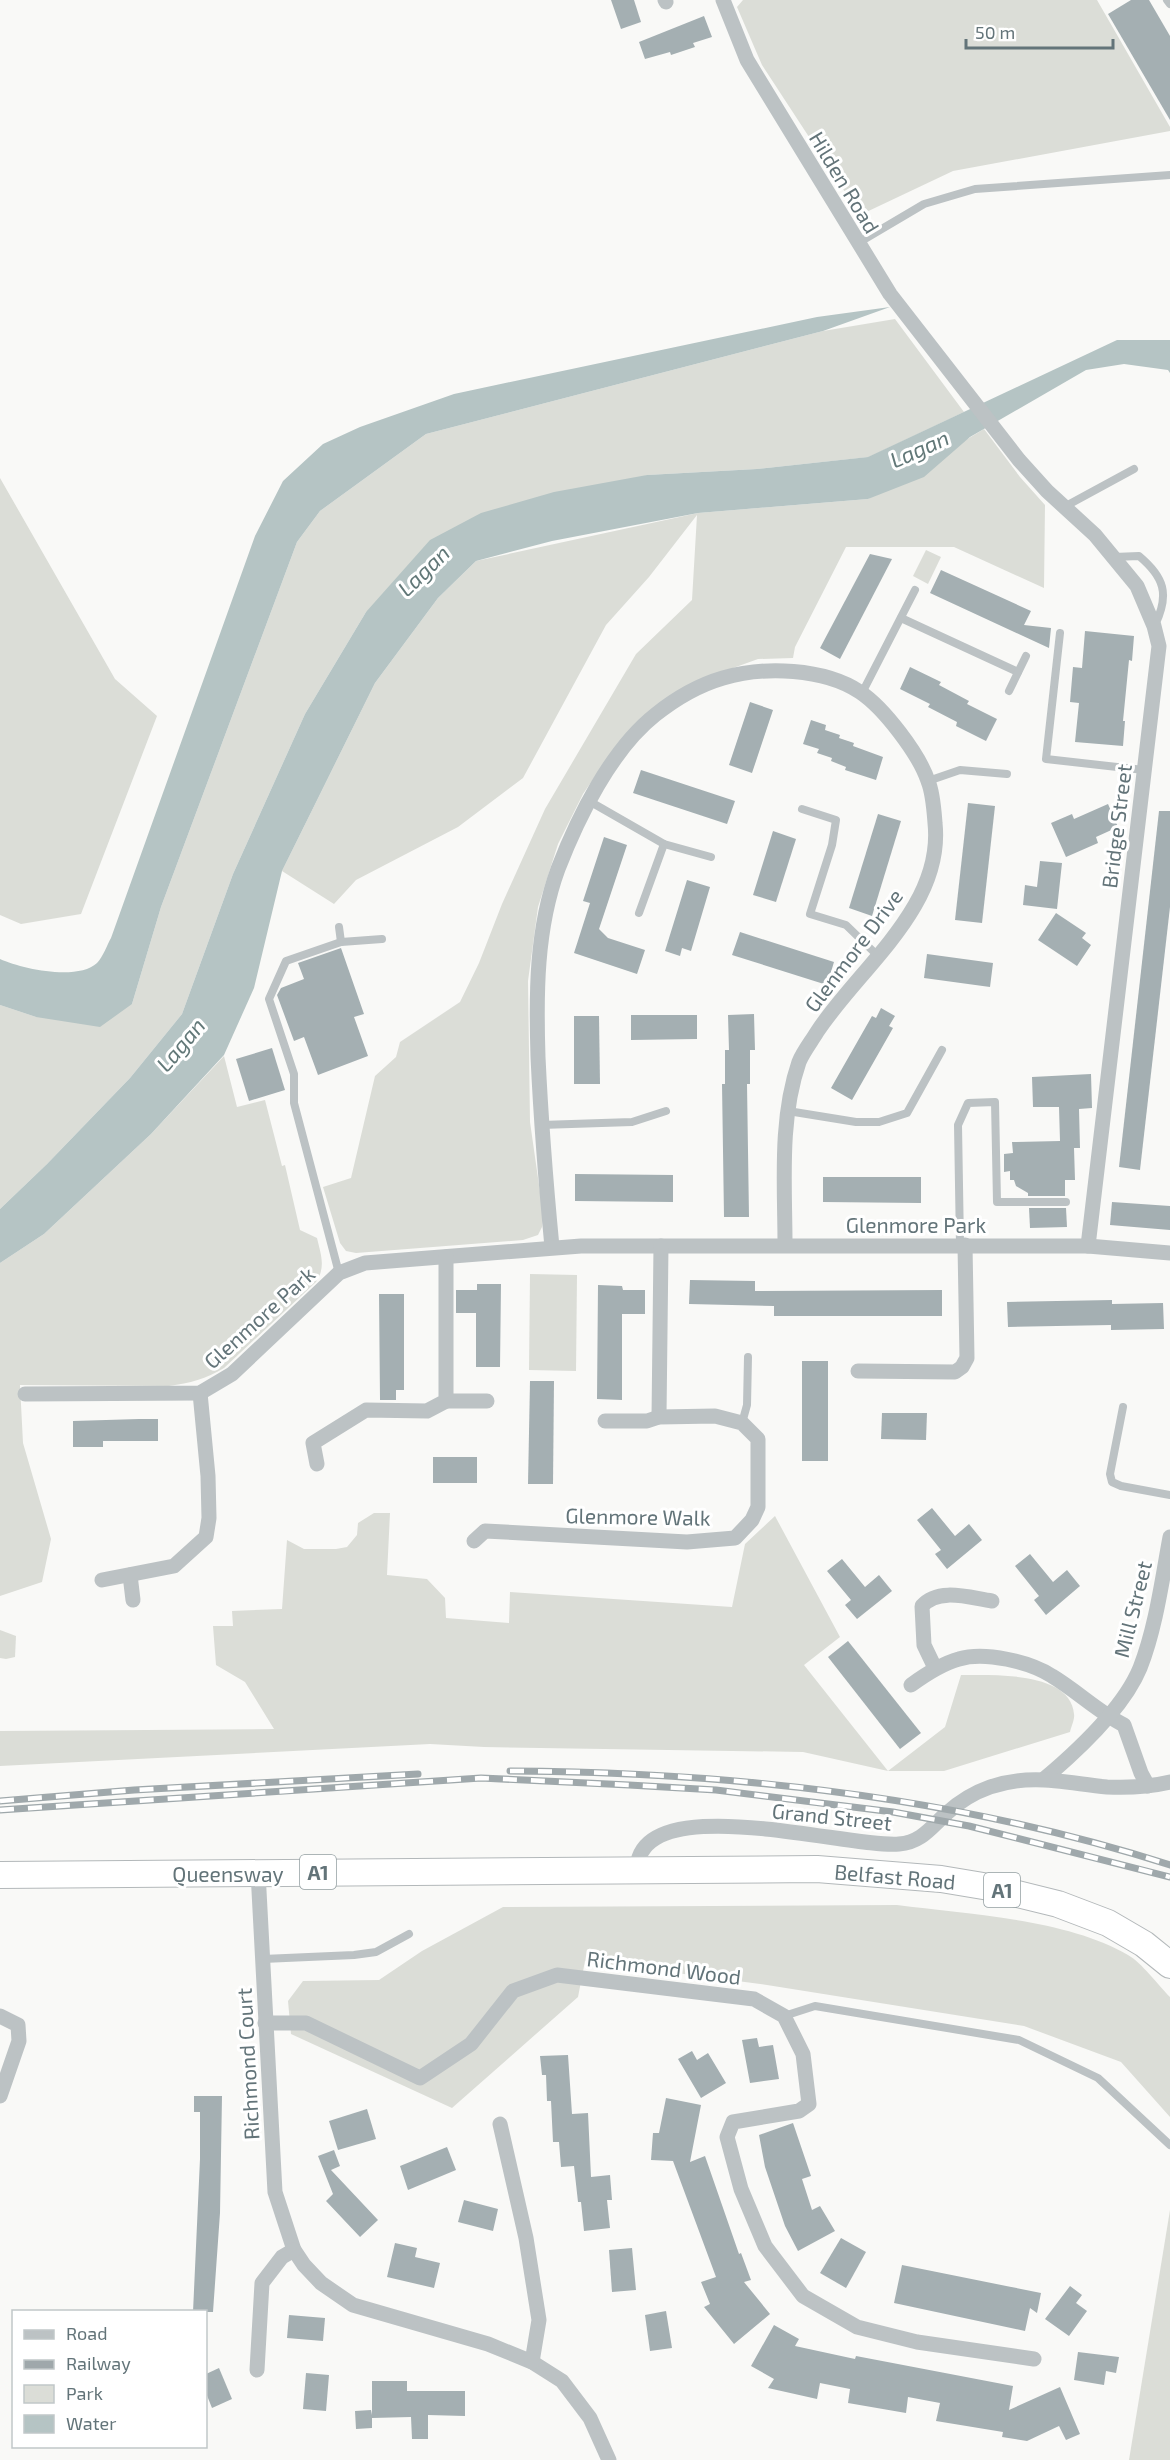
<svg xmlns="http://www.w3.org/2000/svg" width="1170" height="2460" font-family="'Exo 2',sans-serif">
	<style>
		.green { fill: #dbddd7 }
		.water { fill: #b5c4c4 }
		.building { fill: #a4afb2 }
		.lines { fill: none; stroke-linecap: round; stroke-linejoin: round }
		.trunk-casing { stroke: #b3b8ba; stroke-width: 28 }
		.service { stroke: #bcc2c4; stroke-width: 8 }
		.minor { stroke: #bcc2c4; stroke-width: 15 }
		.trunk { stroke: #fff; stroke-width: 26 }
		.rail-casing { stroke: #9fa8ab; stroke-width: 7 }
		.rail { stroke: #fff; stroke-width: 4.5; stroke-dasharray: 14; stroke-linecap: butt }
		.labels { text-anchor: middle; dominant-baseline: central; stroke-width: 6; stroke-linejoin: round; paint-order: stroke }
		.shield { fill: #fff; stroke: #929ea1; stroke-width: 1.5 }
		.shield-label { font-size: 20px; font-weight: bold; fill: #637479 }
		.street-label { font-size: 21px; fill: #637479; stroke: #fff }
		.water-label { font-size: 22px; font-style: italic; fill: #627878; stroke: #fff }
	</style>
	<rect width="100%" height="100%" fill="#f9f9f7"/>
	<g class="green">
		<path d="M743 0H1097L1170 127V131L953 171 860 215 762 65 737 7Z"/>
		<path d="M895 319 964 412 869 457 757 469 647 475 366 612 305 714 233 874 182 1014 130 1078 47 1164 0 1209V1005L36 1017 132 1004 161 907 297 542 320 511 426 434 823 331Z"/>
		<path d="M984 429 1020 477 1045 505 1044 588 954 547H846L795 647 793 658 758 659 700 680 613 750 583 794 558 844 538 907 528 981 530 1122 543 1213 542 1227 538 1235 523 1240 356 1253 346 1251 340 1243 323 1187 351 1178 375 1076 396 1057 400 1042 460 1002 479 963 502 904 545 809 636 654 692 600 697 515 649 577 606 625 523 778 458 827 356 880 334 904 282 871 375 683 438 598 476 561 698 513 868 499Z"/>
		<path d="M0 478 115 679 157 716 81 914 21 924 0 915Z"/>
		<path d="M926 550 941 557 928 584 913 576Z"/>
		<path d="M224 1056 237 1107 265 1100 282 1166 285 1165 300 1230 317 1238C321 1255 326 1267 316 1282L224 1368C206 1379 190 1383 169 1386L20 1385 23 1443 51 1539 42 1582 0 1596V1263L44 1234 151 1134Z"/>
		<path d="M530 1274 577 1275 576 1371 529 1370Z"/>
		<path d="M374 1513H390L387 1575 427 1579 445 1598 446 1618 509 1623 510 1592 732 1607 745 1544 775 1516 840 1637 804 1665 888 1771 945 1727 961 1675C992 1675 1071 1671 1074 1714 1075 1719 1071 1727 1070 1732L944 1771H888L803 1752 484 1747 430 1744 0 1766V1731L274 1729 245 1682 216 1665 213 1626H233L232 1611 282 1609 287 1540 304 1549H336L347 1547 357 1535 358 1523Z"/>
		<path d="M0 1630 16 1636 15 1657 6 1659 0 1658Z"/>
		<path d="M897 1905C966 1914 1068 1919 1128 1955 1142 1963 1158 1985 1170 1997V2117L1121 2062 1024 2026 767 1985 585 1961 578 1997 452 2108 291 2034 288 2001 303 1981 379 1980 422 1951 503 1907Z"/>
		<path d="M1170 2210V2460H1129Z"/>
	</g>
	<g class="water">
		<path d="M890 307 823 331 426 434 320 511 297 542 161 907 132 1004 100 1027 36 1017 0 1005V959C22 969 78 981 97 963 103 957 107 945 111 938L255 536 283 481 323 444 360 427 454 394 817 317Z"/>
		<path d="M1117 340H1170V373L1168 370 1124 364 1086 370 970 437 924 477 868 499 698 513 552 541 476 561 438 598 375 683 282 871 254 988 224 1055 151 1134 44 1234 0 1263V1209L47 1164 130 1078 182 1014 233 874 305 714 366 612 430 540 481 513 554 492 647 475 757 469 868 457Z"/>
	</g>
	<g class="building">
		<path d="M611 0H634L641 22 621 29Z"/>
		<path d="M1131 0H1149L1170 36V120L1108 14Z"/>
		<path d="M704 16 712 37 693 43 695 47 671 55 670 52 645 59 639 42Z"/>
		<path d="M870 554 892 559 840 659 820 648Z"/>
		<path d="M941 570 1031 611 1024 625 1051 628 1049 648 930 593Z"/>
		<path d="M1085 631 1134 636 1132 661 1129 660 1123 721H1125L1123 746 1075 742 1079 703 1070 702 1073 667 1082 668Z"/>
		<path d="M910 667 941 682 939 685 969 701 967 704 997 719 986 741 956 726 957 722 928 707 930 704 900 689Z"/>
		<path d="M750 702 773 710 752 773 729 765Z"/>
		<path d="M811 720 826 725 825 730 840 735 839 738 854 743 853 746 883 757 876 780 845 770 846 767 831 761 832 758 817 753 819 749 803 744Z"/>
		<path d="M641 770 735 801 727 824 633 793Z"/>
		<path d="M968 803 995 806 982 923 955 920Z"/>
		<path d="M1108 804 1118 827 1096 837 1098 843 1066 857 1051 823 1072 814 1074 819Z"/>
		<path d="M1159 811H1170V907L1140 1170 1119 1167Z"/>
		<path d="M878 814 901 821 872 916 849 908Z"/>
		<path d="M773 831 796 839 776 902 753 895Z"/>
		<path d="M604 837 627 845 599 929 608 938 645 950 637 974 574 953 590 903 583 901Z"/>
		<path d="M1040 861 1062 863 1057 909 1023 905 1025 885 1037 887Z"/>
		<path d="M687 880 710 887 691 951 682 948 680 956 665 951Z"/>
		<path d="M1056 913 1086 933 1082 938 1091 945 1077 966 1038 940Z"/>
		<path d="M740 932 834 962 827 985 732 955Z"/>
		<path d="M341 948 364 1014 354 1017 368 1056 318 1075 304 1037 294 1041 277 995 281 988 304 979 298 963Z"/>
		<path d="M927 954 993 963 990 987 924 978Z"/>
		<path d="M881 1008 895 1016 889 1026 893 1028 852 1100 831 1088 872 1016 876 1018Z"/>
		<path d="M754 1014 755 1050H750V1084H747L749 1217H724L722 1084H725V1050H729L728 1015Z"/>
		<path d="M631 1015H697V1039L631 1040Z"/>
		<path d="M574 1016H599L600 1084H574Z"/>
		<path d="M272 1048 285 1090 249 1101 236 1059Z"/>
		<path d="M1091 1074 1092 1108 1079 1109 1080 1148H1074L1075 1180H1065V1196H1028V1193L1016 1186 1014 1180H1010V1171L1004 1172V1154L1013 1153 1012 1142 1060 1141 1059 1107H1033L1032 1077Z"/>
		<path d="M575 1174 673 1175V1202L575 1201Z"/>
		<path d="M823 1177H921V1203L823 1202Z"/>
		<path d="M1112 1202 1170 1206V1230L1110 1225Z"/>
		<path d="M1029 1208H1066L1067 1227 1030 1228Z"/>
		<path d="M690 1280 755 1281V1291L942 1290V1316H774V1306L689 1304Z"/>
		<path d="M477 1284H501L500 1367H476V1313H456V1290H477Z"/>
		<path d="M598 1285 622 1286 623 1290H645V1314H622V1400L597 1399Z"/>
		<path d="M379 1294H404V1390H396V1400H380Z"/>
		<path d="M1112 1300V1304L1163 1303 1164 1329 1111 1330V1325L1008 1327 1007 1302Z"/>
		<rect x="802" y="1361" width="26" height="100"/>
		<path d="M530 1381H554L553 1484H528Z"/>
		<path d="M882 1413H927L926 1440 881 1439Z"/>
		<path d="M139 1419H158V1441H103V1447H73V1421Z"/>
		<rect x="433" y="1457" width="44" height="26"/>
		<path d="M932 1508 955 1536 969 1524 982 1540 947 1569 935 1554 941 1550 917 1520Z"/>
		<path d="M1030 1554 1053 1582 1067 1570 1080 1586 1046 1615 1034 1600 1039 1596 1015 1566Z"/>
		<path d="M842 1559 865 1587 879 1575 892 1591 857 1619 845 1605 851 1600 827 1571Z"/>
		<path d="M848 1641 921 1733 900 1749 828 1657Z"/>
		<path d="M757 2038 759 2047 773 2045 779 2079 750 2083 742 2040Z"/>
		<path d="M692 2051 697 2060 708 2053 726 2083 701 2098 678 2059Z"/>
		<path d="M568 2055 572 2114 588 2113 591 2177 610 2175 612 2200H607L610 2228 584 2231 581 2202H578L574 2166 561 2167 559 2142H553L551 2101H547L546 2075H542L540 2056Z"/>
		<path d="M194 2096H222L220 2213 213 2312H193L200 2159V2112H194Z"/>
		<path d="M666 2098 701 2105 690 2162 705 2156 739 2254 741 2253 751 2280 744 2282 770 2314 734 2344 704 2307 710 2304 701 2282 716 2277 673 2161 651 2160 653 2133H659Z"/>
		<path d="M367 2109 376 2139 338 2150 329 2121Z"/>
		<path d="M793 2123 811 2176 802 2179 812 2210 820 2206 835 2231 798 2251 785 2226 765 2167 759 2135Z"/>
		<path d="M447 2147 456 2170 408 2190 400 2166Z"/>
		<path d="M334 2150 340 2166 331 2170 378 2220 360 2237 326 2201 333 2194 318 2156Z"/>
		<path d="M464 2200 498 2209 493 2231 458 2222Z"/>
		<path d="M841 2238 866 2252 846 2288 820 2273Z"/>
		<path d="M395 2243 417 2248 415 2257 440 2263 434 2288 387 2277Z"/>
		<path d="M632 2248 636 2290 612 2292 609 2250Z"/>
		<path d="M902 2265 1041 2293 1037 2313 1030 2308 1025 2331 894 2303Z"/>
		<path d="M1070 2286 1082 2295 1076 2303 1087 2311 1069 2336 1045 2319Z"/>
		<path d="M666 2311 672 2348 650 2351 645 2315Z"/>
		<path d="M289 2315 325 2318 323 2341 287 2338Z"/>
		<path d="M774 2325 799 2339 795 2346 855 2359 856 2356 1013 2386 1009 2410 1060 2387 1080 2434 1066 2440 1059 2426 1027 2441 1002 2437 1003 2432 936 2421 940 2403 908 2397 906 2413 848 2403 850 2389 820 2383 817 2399 768 2388 774 2379 751 2366Z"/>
		<path d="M1078 2352 1119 2357 1116 2373 1106 2371 1104 2385 1074 2380Z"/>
		<path d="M219 2368 232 2399 212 2408 206 2393V2374Z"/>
		<path d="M306 2373 329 2375 326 2411 303 2409Z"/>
		<path d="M372 2381H407V2391H465V2416L428 2415V2439H412L411 2417 372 2418V2428L356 2429 355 2411 371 2410 372 2415Z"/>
	</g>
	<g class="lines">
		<defs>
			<path id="trunk" d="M0 1875 817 1869 941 1879 989 1887 1058 1904 1108 1923 1144 1944 1170 1965"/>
		</defs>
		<use href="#trunk" class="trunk-casing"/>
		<g class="service">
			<path d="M1167 0 1170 4"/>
			<path d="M858 243 924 204 975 189 1170 175"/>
			<path d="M1064 507 1134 469"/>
			<path d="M1114 557 1139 556C1164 577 1170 594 1155 625"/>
			<path d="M901 618 1018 672"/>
			<path d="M1060 633 1046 759 1144 770"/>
			<path d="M1009 691 1026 656"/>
			<path d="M862 693 915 590"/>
			<path d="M928 781 960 770 1007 774"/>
			<path d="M589 801 664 844 711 857"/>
			<path d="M802 809 836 820 832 845 810 914 846 925 877 955"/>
			<path d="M639 913 664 844"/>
			<path d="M339 927 341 942"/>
			<path d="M788 1111 856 1122H879L907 1113 942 1050"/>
			<path d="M541 1125 632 1122 666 1111"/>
			<path d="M960 1245 958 1125 968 1103 995 1102 997 1202H1066"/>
			<path d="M339 1273 294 1103V1074L269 999 286 961 341 942 382 939"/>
			<path d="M1123 1407 1110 1474 1112 1482 1121 1486 1170 1495"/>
			<path d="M742 1423 747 1405 748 1357"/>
			<path d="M263 1959 354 1955 376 1952 409 1934"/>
			<path d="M784 2016 815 2006 1019 2040 1098 2078 1170 2145"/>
		</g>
		<g class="minor">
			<path d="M665 0 666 2"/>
			<path d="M723 0 747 60 890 294 1019 460 1047 491 1095 535 1137 586 1154 626 1159 646 1088 1246"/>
			<path d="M552 1247C546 1184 541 1121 538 1057 536 994 536 929 558 869 578 817 611 750 655 715 675 699 699 685 723 678 764 666 824 668 860 692 884 708 919 754 928 781 933 793 934 810 935 823 944 907 859 968 817 1032 811 1042 803 1052 799 1062 779 1120 785 1185 785 1244"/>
			<path d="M858 1371 955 1372 962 1367 967 1358 965 1245"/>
			<path d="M25 1394 200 1393 232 1374 339 1273 365 1263 581 1246H1088L1170 1253"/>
			<path d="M446 1401H487"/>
			<path d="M659 1417 661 1246"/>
			<path d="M317 1464 313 1443 366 1410 427 1411 446 1401V1257"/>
			<path d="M474 1541 485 1531 687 1542 735 1538 752 1520 758 1507V1439L742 1423 715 1416 659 1417 647 1421H605"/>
			<path d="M130 1575 133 1600"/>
			<path d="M102 1580 174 1566 206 1537 209 1518 208 1476 200 1393"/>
			<path d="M935 1668 924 1645 922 1606C939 1587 970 1598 992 1601"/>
			<path d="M911 1685C926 1674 941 1664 959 1659 985 1651 1030 1662 1052 1676 1077 1691 1098 1712 1124 1725L1141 1773 1148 1786"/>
			<path d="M1044 1779C1076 1752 1124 1707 1140 1668 1156 1627 1162 1580 1170 1537"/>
			<path d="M637 1871C637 1786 850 1849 899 1844 922 1842 931 1827 947 1813 960 1801 973 1793 990 1787 1032 1773 1065 1783 1107 1787 1128 1788 1149 1787 1170 1782"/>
			<path d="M258 1872 275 2192 294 2250 304 2265 321 2283 353 2305 488 2344 532 2362 562 2381 590 2418 609 2460"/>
			<path d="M0 2016 18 2025 19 2041 0 2096"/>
			<path d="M265 2023H306L420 2078 471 2044 513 1991 557 1975 754 1999 784 2016 803 2054 809 2104 799 2111 733 2122 727 2137 741 2189 765 2246 803 2296 857 2327 917 2342 1034 2359"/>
			<path d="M500 2124 526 2238 539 2320 532 2362"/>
			<path d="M257 2370 262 2283 282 2257 294 2250"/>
		</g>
		<use href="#trunk" class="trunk"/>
		<defs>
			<g id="rail">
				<path d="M510 1771C733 1772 958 1797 1170 1865"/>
				<path d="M0 1801 134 1790 418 1774"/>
				<path d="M0 1810 481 1778 629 1785 716 1790 893 1812 969 1826 1170 1877"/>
			</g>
		</defs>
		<use href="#rail" class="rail-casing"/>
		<use href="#rail" class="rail"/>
	</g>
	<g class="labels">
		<g class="shield">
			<rect x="300" y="1855" width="36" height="34" rx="4.5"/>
			<rect x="984" y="1873" width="36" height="34" rx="4.5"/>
		</g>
		<g class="shield-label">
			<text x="318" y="1872">A1</text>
			<text x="1002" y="1890">A1</text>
		</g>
		<g class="street-label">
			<text transform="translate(845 182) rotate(59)">Hilden Road</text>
			<text transform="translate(1116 826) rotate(-83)">Bridge Street</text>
			<text transform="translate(853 950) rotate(-53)">Glenmore Drive</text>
			<text x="916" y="1224">Glenmore Park</text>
			<text transform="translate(259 1317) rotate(-42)">Glenmore Park</text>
			<text transform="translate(638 1516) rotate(1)">Glenmore Walk</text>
			<text transform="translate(1132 1609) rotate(-76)">Mill Street</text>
			<text transform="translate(832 1816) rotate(6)">Grand Street</text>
			<text x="228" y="1873">Queensway</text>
			<text transform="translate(895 1876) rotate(5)">Belfast Road</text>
			<text transform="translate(664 1967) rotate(7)">Richmond Wood</text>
			<text transform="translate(247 2064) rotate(-93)">Richmond Court</text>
		</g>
		<g class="water-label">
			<text transform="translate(919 448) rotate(-24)">Lagan</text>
			<text transform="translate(423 570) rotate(-44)">Lagan</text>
			<text transform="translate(180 1044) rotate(-50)">Lagan</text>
		</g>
	</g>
	<rect x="12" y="2310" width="195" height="138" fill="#ffffff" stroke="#c1c7c9" stroke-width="1.5"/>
	<rect x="24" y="2330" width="30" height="9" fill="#bcc2c4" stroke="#c1c7c9" stroke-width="1.5"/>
	<text x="66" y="2340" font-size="18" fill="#637479">Road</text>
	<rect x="24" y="2360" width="30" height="9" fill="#9fa8ab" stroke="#c1c7c9" stroke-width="1.5"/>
	<text x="66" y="2370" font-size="18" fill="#637479">Railway</text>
	<rect x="24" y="2385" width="30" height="18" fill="#dbddd7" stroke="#c1c7c9" stroke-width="1.5"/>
	<text x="66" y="2400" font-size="18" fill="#637479">Park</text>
	<rect x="24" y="2415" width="30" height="18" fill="#b5c4c4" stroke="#c1c7c9" stroke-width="1.5"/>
	<text x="66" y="2430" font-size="18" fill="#637479">Water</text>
	<path d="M966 39v9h147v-9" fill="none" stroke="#637479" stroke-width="3"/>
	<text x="975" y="39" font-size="18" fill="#637479" stroke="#ffffff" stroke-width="4.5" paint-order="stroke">50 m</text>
</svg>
